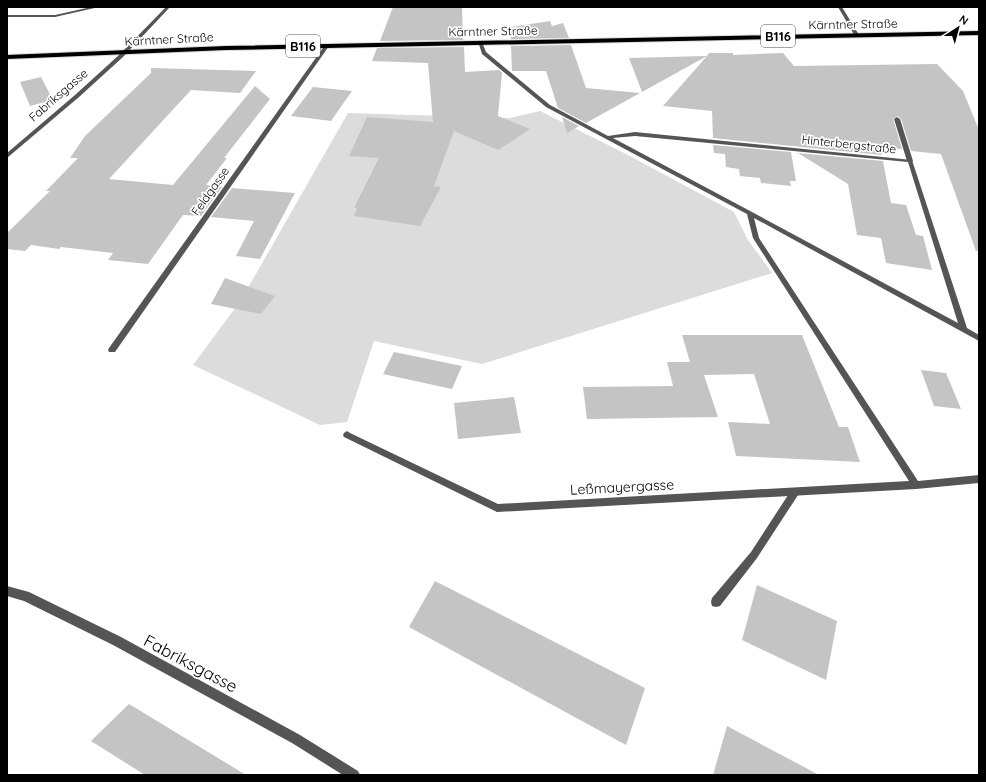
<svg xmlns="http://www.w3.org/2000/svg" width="986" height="782" font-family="Quicksand,sans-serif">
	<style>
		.green { fill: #dcdcdc }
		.building { fill: #c4c4c4 }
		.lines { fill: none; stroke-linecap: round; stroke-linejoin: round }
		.primary-casing { stroke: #dbdbdb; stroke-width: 2 }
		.service { fill: #555; fill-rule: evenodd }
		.minor { fill: #555; fill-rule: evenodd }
		.primary { fill: #000; fill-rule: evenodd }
		.labels { text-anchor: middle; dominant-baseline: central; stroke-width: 3.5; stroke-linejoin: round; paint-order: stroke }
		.far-street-label { font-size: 12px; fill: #000; stroke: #fff }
		.shield { fill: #fff; stroke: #4c4c4c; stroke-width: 1 }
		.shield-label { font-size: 13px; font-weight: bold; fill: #000 }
		.street-label { font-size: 14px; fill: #000; stroke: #fff }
		.near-street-label { font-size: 17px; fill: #000; stroke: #fff }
	</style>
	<rect width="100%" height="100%" fill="#fff"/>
	<path class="green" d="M540 111 626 154 734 212 748 240 772 273 482 364 374 341 347 422 320 425 193 365 241 300 348 113 510 118Z"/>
	<g class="building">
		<path d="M393 7H462L463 40 380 41Z"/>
		<path d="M550 21 552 26 563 23 569 38 511 39V27Z"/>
		<path d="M571 45 586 88 640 93 586 123 558 108 546 71H512L511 46Z"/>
		<path d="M464 47 465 72 499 70 502 73 498 116 530 129 498 150 454 131 434 186 441 187 420 226 354 216 357 208H354L379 158 349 156 367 117 433 122 428 63 372 61 377 48Z"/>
		<path d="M709 53H733V55L783 53 794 66 937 64 963 91 979 130V251H976L941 154 911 151 901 119 898 116 893 119 902 149 880 147 882 155 713 138 712 111 663 106 707 56 642 92 629 58 707 56Z"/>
		<path d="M151 68 256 71 240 93 191 90 109 179 173 185 255 86 270 99 224 158H227L206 185 222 187 201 216 183 215 148 264 108 260 113 253 61 247 59 249 31 245 25 251 7 249V233L50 191H46L78 158H70L85 136 151 73Z"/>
		<path d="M41 77 53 100 30 106 20 82Z"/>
		<path d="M313 87 352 91 331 121 291 116Z"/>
		<path d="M562 117 579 126 567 133Z"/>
		<path d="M713 145 791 152 796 181H790L791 186 761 183 760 178 740 176 739 169 726 167 725 154 714 153Z"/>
		<path d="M798 153 883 161 891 203 906 205 916 235 923 236 932 270 886 263 881 238 857 235 848 184Z"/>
		<path d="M232 188 295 193 260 259 236 256 254 221 211 217Z"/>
		<path d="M225 278 275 296 261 314 211 304Z"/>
		<path d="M682 335H802L839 427H848L860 462 736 456 728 422 770 424 754 374 704 375 718 417 587 419 583 387 673 386 667 362H690Z"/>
		<path d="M394 352 462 366 452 389 383 374Z"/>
		<path d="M921 370 946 373 961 409 934 406Z"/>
		<path d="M514 397 521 433 458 439 454 403Z"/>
		<path d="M435 581 645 688 626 745 409 627Z"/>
		<path d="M757 585 837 621 826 680 742 640Z"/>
		<path d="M129 704 246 775H145L91 741Z"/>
		<path d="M727 726 819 775H713Z"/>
	</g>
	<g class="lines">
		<defs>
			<path id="primary" d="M979 31V35L226 50 7 59V55L226 46Z"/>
		</defs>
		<use href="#primary" class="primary-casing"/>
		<g class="service">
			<path d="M897 117 900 119 913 161 912 162 907 161 894 119Z"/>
			<path d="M795 488 798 489 800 492 798 495 757 558 720 606 716 607 712 606 711 602 712 598 751 552 792 489Z"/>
		</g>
		<g class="minor">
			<path d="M91 7H99L55 17H7V15H55Z"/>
			<path d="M166 7H170L123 57 79 97 7 158V153L75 95 119 55Z"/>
			<path d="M838 7H842L859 35V36H855Z"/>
			<path d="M478 41 482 42 486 52 550 105 608 136 635 132 912 160 967 328 979 335V341L754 218 759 238 918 481 979 475V483L916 489 497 512 344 437 343 435 344 433 347 431 350 433 498 504 909 481 753 238 747 214 546 107 482 54ZM635 136 908 162 958 323 752 212 613 138Z"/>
			<path d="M325 45 329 46 115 352H109L108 350 109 348Z"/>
			<path d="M7 586 29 592 121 637 300 735 358 771 360 775H343L292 743 113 645 24 601 7 596Z"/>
		</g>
		<use href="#primary" class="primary"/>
	</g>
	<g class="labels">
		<g class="far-street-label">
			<text transform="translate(853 24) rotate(-1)">Kärntner Straße</text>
			<text transform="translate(493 31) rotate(-1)">Kärntner Straße</text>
			<text transform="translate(169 39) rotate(-3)">Kärntner Straße</text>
			<text transform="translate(58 95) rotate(-41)">Fabriksgasse</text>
			<text transform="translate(849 144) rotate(6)">Hinterbergstraße</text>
			<text transform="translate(210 191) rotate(-55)">Feldgasse</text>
		</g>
		<g class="shield">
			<rect x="761" y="25" width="34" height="22" rx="3"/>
			<rect x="286" y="35" width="34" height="22" rx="3"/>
		</g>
		<g class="shield-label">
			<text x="778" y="36">B116</text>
			<text x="303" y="46">B116</text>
		</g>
		<g class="street-label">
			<text transform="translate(622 487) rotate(-3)">Leßmayergasse</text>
		</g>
		<g class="near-street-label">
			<text transform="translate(191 663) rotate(28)">Fabriksgasse</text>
		</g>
	</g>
	<rect width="986" height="782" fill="none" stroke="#000000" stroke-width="16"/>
	<g transform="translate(958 28) rotate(36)" stroke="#ffffff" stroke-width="3" paint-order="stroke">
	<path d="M0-3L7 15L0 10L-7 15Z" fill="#000000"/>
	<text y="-6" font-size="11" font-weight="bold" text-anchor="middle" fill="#000000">N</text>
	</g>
</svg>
